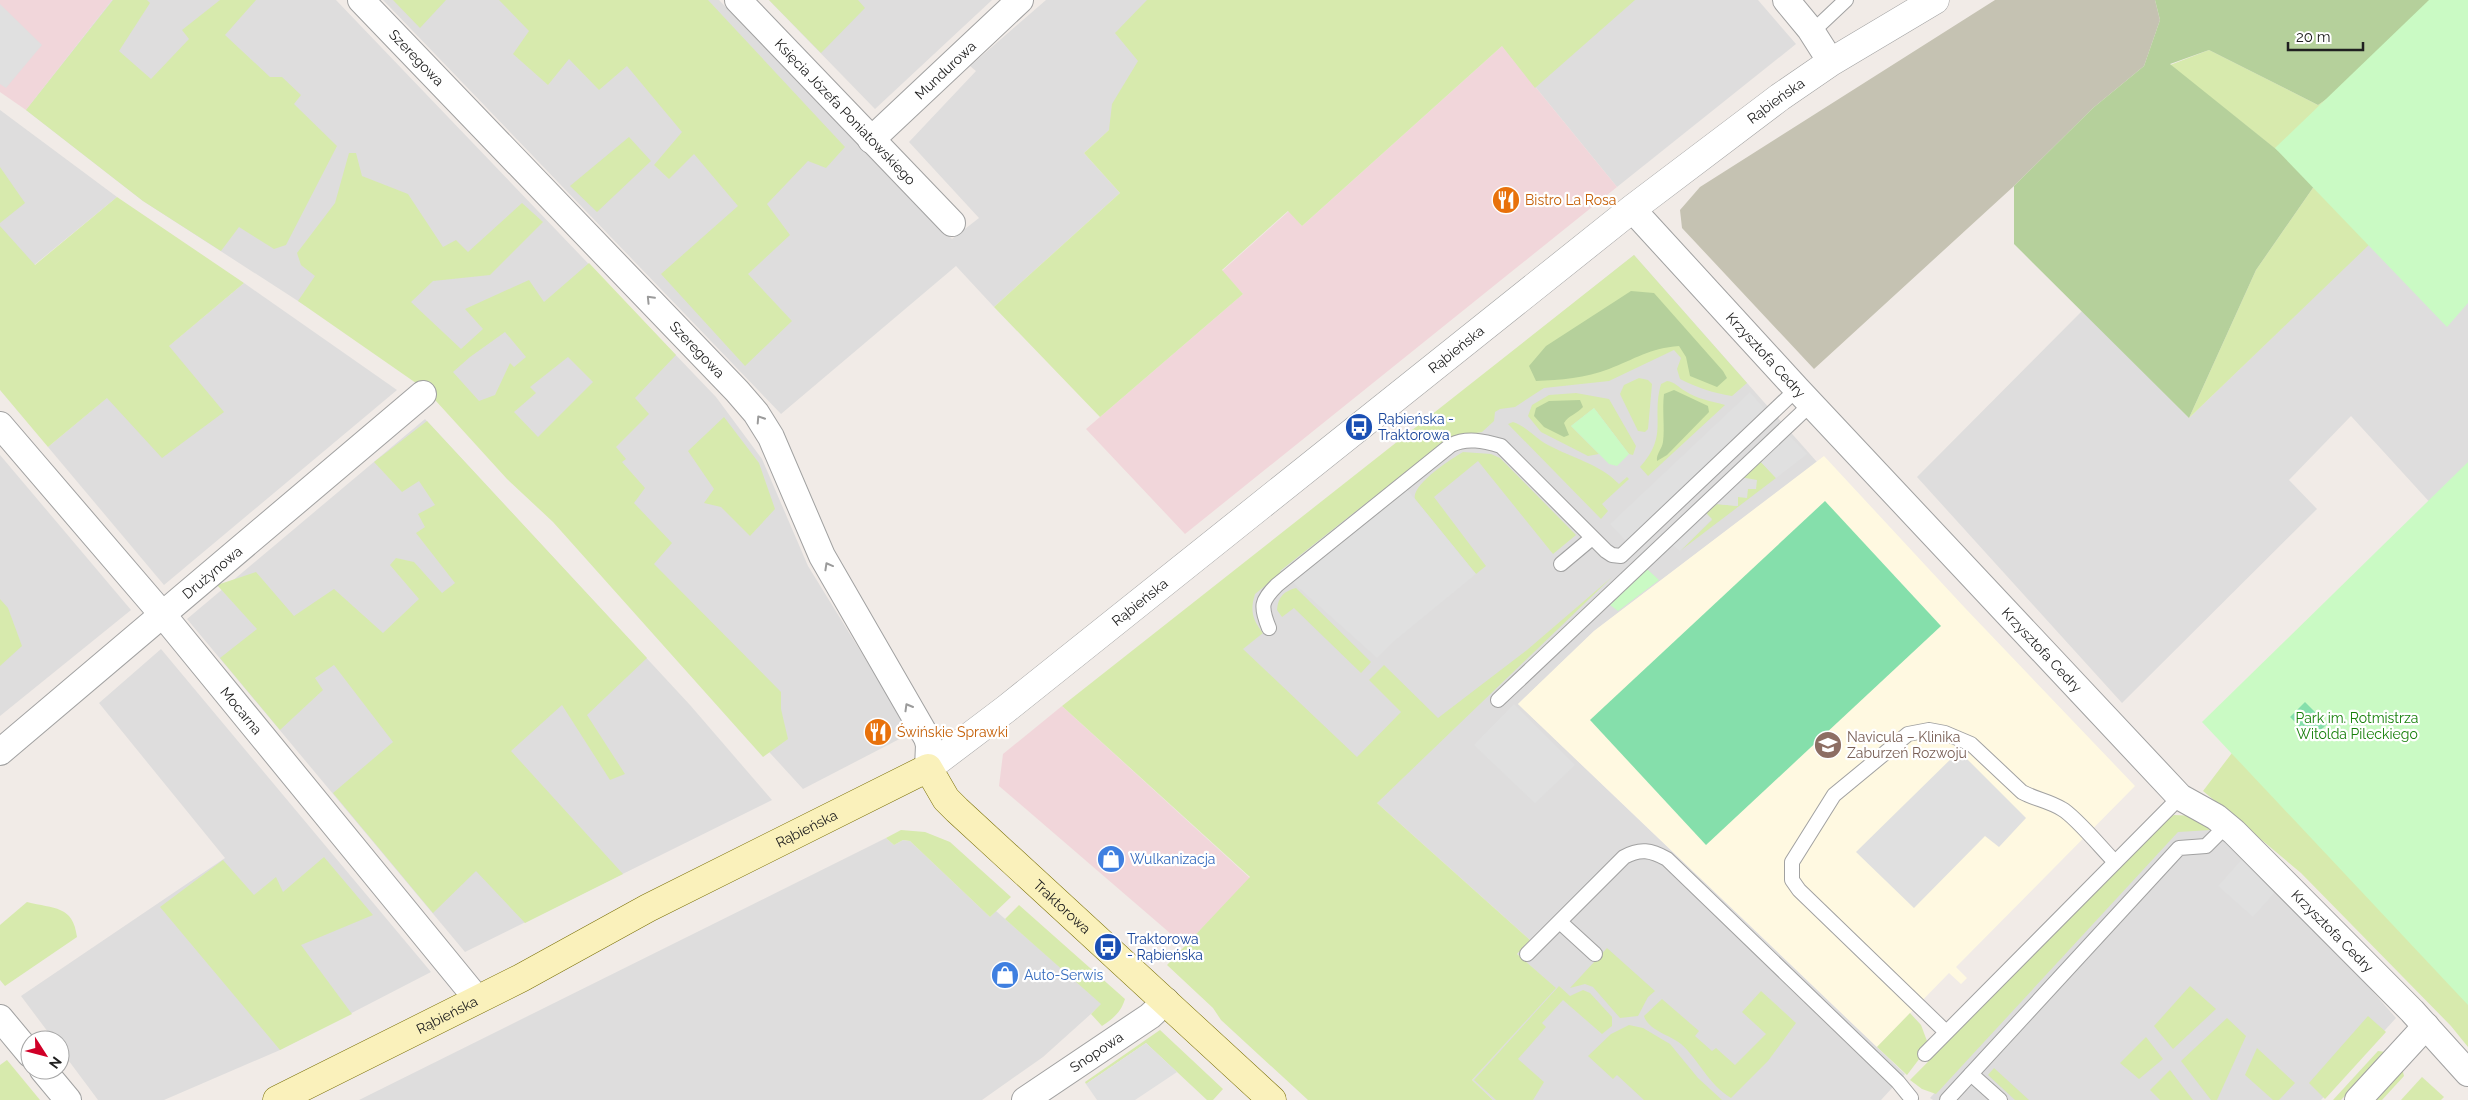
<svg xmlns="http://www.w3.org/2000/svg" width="2468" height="1100" font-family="Raleway,sans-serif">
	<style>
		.residential { fill: #dedddd }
		.commercial { fill: #f1d6da }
		.education { fill: #fff9e1 }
		.construction { fill: #c5c2b2 }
		.grass { fill: #d7eaad; fill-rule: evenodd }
		.forest { fill: #b5d09b }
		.park { fill: #cafac4 }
		.pitch { fill: #85dfab }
		.parking { fill: #e0e0e0 }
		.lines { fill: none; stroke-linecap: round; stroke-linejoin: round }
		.service-casing { stroke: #a1a1a1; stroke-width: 16 }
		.minor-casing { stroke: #a1a1a1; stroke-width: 28 }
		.tertiary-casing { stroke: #a1a1a1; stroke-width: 29 }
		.secondary-casing { stroke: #796f05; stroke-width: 29 }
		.service { stroke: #fff; stroke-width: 14 }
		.minor { stroke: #fff; stroke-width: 26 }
		.tertiary { stroke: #fff; stroke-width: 28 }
		.secondary { stroke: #faf1bb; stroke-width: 28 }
		.oneway { stroke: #9b9b9b }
		.labels { text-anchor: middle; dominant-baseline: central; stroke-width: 4.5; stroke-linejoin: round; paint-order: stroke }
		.street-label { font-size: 14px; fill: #202020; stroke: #fff }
		.food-label { font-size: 14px; fill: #c56008; stroke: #fff; text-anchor: start }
		.transit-label { font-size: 14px; fill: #164399; stroke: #fff; text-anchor: start }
		.park-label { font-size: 14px; fill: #18800c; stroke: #fff }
		.education-label { font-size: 14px; fill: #785e54; stroke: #fff; text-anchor: start }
		.shop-label { font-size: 14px; fill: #366cbe; stroke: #fff; text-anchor: start }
	</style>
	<rect width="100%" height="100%" fill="#f1ebe7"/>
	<g class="residential">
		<path d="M112 0H336L716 397 762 459 808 566 911 733 803 789 433 385 298 301 143 201 26 110Z"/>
		<path d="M383 0H719L952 239 979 218 909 142 976 71 970 66 1046 0H1251L1084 153 1120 193 994 307 956 266 781 414Z"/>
		<path d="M769 0H992L875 109Z"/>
		<path d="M1537 0H1758L1796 44 1617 187 1502 46Z"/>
		<path d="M0 110 117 197 0 293Z"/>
		<path d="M2373 240 2468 248V522L2455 530 2351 416 2289 480 2317 509 2122 703 1917 477 2082 311 2189 418Z"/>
		<path d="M1634 255 1817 462 1594 631 1518 704 1905 1074 1881 1100H1493L1472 1080 1555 988 1517 954 1530 940 1377 803 1181 615Z"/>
		<path d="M244 283 397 390 164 585 48 447Z"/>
		<path d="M425 419 690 705 772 800 465 952 187 619Z"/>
		<path d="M0 455 131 610 0 716Z"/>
		<path d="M161 649 431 972 280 1050 164 1100H98L60 1049V1040H54L21 996 225 858 99 703Z"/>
		<path d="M2179 818 2212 824 2279 885 2396 1018 2321 1100H1933L1930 1098Z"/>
		<path d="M886 838 894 845 903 840 910 841 990 917 996 911 1102 1004 1043 1057 982 1100H359Z"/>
	</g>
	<g class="commercial">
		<path d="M0 0H112L26 110 0 92Z"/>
		<path d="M1502 46 1617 187 1185 534 1086 429 1243 294 1222 271 1289 211 1302 226Z"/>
		<path d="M1062 706 1250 878 1185 946 999 786 1003 754Z"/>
	</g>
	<path class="education" d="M1824 456 1965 608 2135 786 1956 967 1967 978 1961 984 1949 973 1877 1047 1518 704 1594 631Z"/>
	<path class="construction" d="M1995 0H2155L2160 20 2144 66 2093 108 2014 186 1814 369 1682 228 1680 210 1700 187Z"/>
	<g class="grass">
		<path d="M113 0H147L150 3 119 51 151 79 189 39 182 30 220 0H256L225 35 270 77H282L301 95 294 104 337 146 286 245 274 249 239 227 221 251 143 201 26 110Z"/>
		<path d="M393 0H446L420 28Z"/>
		<path d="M499 0H708L845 147 826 168 808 161 767 204 790 235 748 274 792 321 745 366 661 274 738 206 694 154 669 179 654 165 682 132 627 66 599 90 569 59 548 85 513 54 529 31Z"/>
		<path d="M769 0H858L865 8 821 53Z"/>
		<path d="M1147 0H1635L1535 88 1502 46 1302 226 1288 211 1222 270 1243 294 1100 417 994 307 1120 193 1084 153 1109 130 1112 104 1138 61 1115 33Z"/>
		<path d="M2417 35 2373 241 2189 418 2256 270 2317 182 2170 65 2209 50 2318 105Z"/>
		<path d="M629 137 651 161 597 212 570 186Z"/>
		<path d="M349 153H356L362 176 408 194 443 247 456 240 468 252 522 203 543 222 490 275 433 281 411 302 461 349 483 329 465 309 529 280 544 302 589 263 676 355 635 398 649 414 616 447 626 459 622 462 645 488 634 503 672 543 654 564 781 692V709L788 739 763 757 553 522 507 479 426 390 298 301 315 276 301 265 297 253 335 203ZM505 332 526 357 514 367 510 363 495 395 479 401 453 372 470 357ZM568 357 593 382 538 437 514 412 536 393 530 387Z"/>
		<path d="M0 167 25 203 0 223Z"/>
		<path d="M117 197 244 283 169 346 224 412 162 458 107 398 48 447 0 390V226L35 265Z"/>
		<path d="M1634 255 1747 383 1732 396C1713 393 1698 388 1680 379L1677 369 1681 358 1674 350 1609 381 1544 388 1515 407 1500 409 1495 412 1494 421 1482 432 1453 437 1434 449 1255 594C1250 610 1252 619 1263 633L1243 649 1357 757 1401 712 1369 680 1384 665 1438 718 1527 650 1612 577 1377 803 1530 940 1517 954 1556 988 1472 1080 1493 1100H1308L1221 1020 1213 1008 1167 965 1250 877 1062 706Z"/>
		<path d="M1639 378 1648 380 1652 384 1648 429 1645 432 1638 431 1620 394 1624 385Z"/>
		<path d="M1667 381C1675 382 1678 387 1685 391 1697 399 1711 401 1725 405L1648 476 1640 467C1669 435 1651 419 1661 384Z"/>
		<path d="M1576 393 1609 399 1636 446 1633 455 1629 454 1594 408 1571 426 1599 454 1588 456 1541 432 1528 416 1532 405 1549 395Z"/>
		<path d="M724 417 759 463 775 509 750 536 721 507 704 503 714 489 688 451Z"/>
		<path d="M427 421 647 658 587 715 625 774 610 780 562 705 511 751 623 874 525 923 476 871 433 913 333 793 393 742 334 665 315 678 323 690 280 730 220 658 257 629 217 585 256 572 294 616 334 589 383 633 419 599 390 565 396 558 414 562 442 593 455 583 416 533 425 527 418 514 435 505 419 481 402 492 374 462Z"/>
		<path d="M1513 422C1526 426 1536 439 1548 445 1572 458 1600 464 1619 484L1627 477 1629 479 1602 504 1608 511 1601 519 1508 424Z"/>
		<path d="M1463 452 1491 454 1500 458 1576 535 1553 554 1478 461 1434 497 1486 566 1476 574 1415 499C1411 485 1451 459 1463 452Z"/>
		<path d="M1759 460 1776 478 1680 551 1712 520 1706 513 1717 504 1737 506 1739 477Z"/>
		<path d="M2468 522V1047L2451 1026 2301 873 2203 791 2235 749Z"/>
		<path d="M1296 588 1371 662 1361 673 1294 608 1282 617 1277 610C1278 597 1284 591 1296 588Z"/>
		<path d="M0 599 8 608 22 646 0 666Z"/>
		<path d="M2174 815 2196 816 2212 824 2211 830 2178 832 1936 1094 1922 1089 1910 1080 2168 819Z"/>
		<path d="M901 830 925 832 950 842 1011 897 990 917 910 841 903 840 894 845 886 838Z"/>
		<path d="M324 857 373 915 301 945 352 1014 280 1050 160 907 223 860 254 895 276 877 283 892Z"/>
		<path d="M27 902C54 909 73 905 77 937L5 986 0 980V925Z"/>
		<path d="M1019 905 1125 999C1121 1012 1114 1018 1102 1026L1091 1014 1101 1004 1005 919Z"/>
		<path d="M1607 948 1655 991 1648 997 1638 1016 1620 1018 1593 987 1585 984 1570 988Z"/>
		<path d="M1559 986 1570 996 1583 990 1590 993 1612 1017V1026L1602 1034 1563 1000 1542 1023 1546 1027 1518 1059 1544 1082 1533 1100H1496L1474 1080Z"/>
		<path d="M2190 986 2216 1009 2173 1049 2154 1026Z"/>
		<path d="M1761 991 1796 1023 1768 1061 1731 1098C1708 1084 1699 1060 1681 1044 1670 1035 1648 1030 1644 1016L1662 999 1699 1031 1695 1036 1712 1051 1716 1048 1735 1065 1766 1034 1742 1012Z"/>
		<path d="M1910 1013 1921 1025 1927 1041 1919 1051 1923 1054 1907 1075 1877 1047Z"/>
		<path d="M2368 1016 2386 1032 2325 1099 2309 1083Z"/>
		<path d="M2227 1018 2246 1036 2217 1100H2211L2181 1061Z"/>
		<path d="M1629 1025 1643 1028 1670 1044 1698 1078 1722 1100H1644L1617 1075 1613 1079 1588 1056 1611 1034Z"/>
		<path d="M1160 1030 1223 1089 1213 1100H1207L1146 1043 1086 1084 1085 1082Z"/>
		<path d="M2146 1037 2163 1059 2139 1079 2120 1063Z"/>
		<path d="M2257 1048 2295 1083 2279 1100H2273L2245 1075Z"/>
		<path d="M2378 1051 2386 1052 2341 1100H2333Z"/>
		<path d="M7 1060 40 1100H0V1065Z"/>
		<path d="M1994 1068 2029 1100H2015L1988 1075Z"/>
		<path d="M2402 1068 2404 1076 2382 1100H2372Z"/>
		<path d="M2170 1070 2193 1100H2160L2150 1090Z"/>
		<path d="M2422 1077 2444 1097 2441 1100H2401Z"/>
	</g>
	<g class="forest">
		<path d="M2155 0H2468L2318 105 2209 50 2170 64 2317 182 2256 270 2189 418 2014 244V186L2093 108 2144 66 2160 20Z"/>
		<path d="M1631 291 1654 293 1723 371 1727 378 1717 387 1690 376 1686 357 1679 346C1650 348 1635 359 1609 369 1586 378 1560 380 1536 381L1529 366 1546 346Z"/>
		<path d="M1674 390 1708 406 1709 412 1667 455 1657 461C1656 454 1662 449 1663 442 1665 428 1662 410 1664 394Z"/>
		<path d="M1580 400 1583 407C1577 414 1569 415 1564 423L1569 435 1564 437 1544 427 1534 416 1536 408 1549 401Z"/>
	</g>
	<g class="park">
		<path d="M2429 0H2468V303L2447 327 2275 148Z"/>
		<path d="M1594 408 1629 454 1617 466 1609 464 1571 426Z"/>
		<path d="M2468 462V1005L2202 722Z"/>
		<path d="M1647 569 1659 580 1618 611 1610 605Z"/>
	</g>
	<g class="pitch">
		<path d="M1825 501 1941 626 1706 845 1590 720Z"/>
		<path d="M2305 702 2327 724 2312 739 2290 717Z"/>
	</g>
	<g class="parking">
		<path d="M0 4 42 45 6 88 0 84Z"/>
		<path d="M1750 392 1774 420 1635 551 1610 524Z"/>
		<path d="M1778 424 1807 454 1776 478 1759 460 1740 477 1757 480 1756 489H1748L1747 498 1738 497V506L1716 504 1706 513 1712 519 1680 551 1661 535Z"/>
		<path d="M1398 478 1476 574 1393 642 1377 658 1280 571Z"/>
		<path d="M1514 704 1575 765 1535 803 1474 745Z"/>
		<path d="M1959 751 2026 818 1999 847 1985 836 1914 908 1856 852Z"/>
		<path d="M2243 858 2277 890 2253 917 2218 886Z"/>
		<path d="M1146 1043 1177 1072 1135 1100H1097L1086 1084Z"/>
	</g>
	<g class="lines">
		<defs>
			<g id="service">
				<path d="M1812 32 1846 0"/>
				<path d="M1561 564 1592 538"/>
				<path d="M1269 628C1260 606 1261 601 1277 585L1451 445C1467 437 1484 441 1501 446L1606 551 1612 555 1621 556 1797 389"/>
				<path d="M1498 700 1811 404"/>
				<path d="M1560 922 1595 954"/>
				<path d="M1527 954 1624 857C1640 848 1651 850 1667 859L1898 1082 1911 1098"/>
				<path d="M1946 1032 1799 890 1792 880V862L1834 795 1908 734 1929 730 1945 733 1971 744 2022 792C2035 799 2049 801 2062 809 2075 816 2103 850 2115 862"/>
				<path d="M1925 1054 2180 797"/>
				<path d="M1971 1074 2000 1100"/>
				<path d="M1947 1100 2179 848 2206 846 2227 825"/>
			</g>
			<g id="minor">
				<path id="s1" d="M361 0 737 391 756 413 771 437 822 556 927 738 929 745 928 768"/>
				<path id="s2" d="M738 0 952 223"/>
				<path d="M1786 0 1810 29 1831 62"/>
				<path id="s3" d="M871 140 1020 0"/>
				<path id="s4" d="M1632 209 1797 389 2180 797 2216 817 2234 832 2412 1011 2468 1073"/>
				<path id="s5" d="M0 425 163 615 478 1000"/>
				<path id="s6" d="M0 752 423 394"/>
				<path d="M0 1018 30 1054"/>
				<path d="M43 1070 68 1100"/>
				<path id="s7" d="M1025 1100 1150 1016 1166 1001"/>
				<path d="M2358 1100 2426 1026"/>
			</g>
			<g id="tertiary">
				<path id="s8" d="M928 768 1006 709 1632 209 1780 97 1831 62 1935 0"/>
			</g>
			<g id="secondary">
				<path id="s9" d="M277 1100 521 978 648 908 928 768 946 799 957 810 1272 1100"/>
			</g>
		</defs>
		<use href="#service" class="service-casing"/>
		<use href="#minor" class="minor-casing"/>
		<use href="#tertiary" class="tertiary-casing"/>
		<use href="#secondary" class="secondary-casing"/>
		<use href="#service" class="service"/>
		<use href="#minor" class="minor"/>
		<use href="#tertiary" class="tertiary"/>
		<use href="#secondary" class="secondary"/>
	</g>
	<defs><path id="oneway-chevron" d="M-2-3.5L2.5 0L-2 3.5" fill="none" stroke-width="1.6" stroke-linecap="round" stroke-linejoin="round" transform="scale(1.25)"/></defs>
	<g class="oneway">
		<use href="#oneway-chevron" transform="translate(650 299) rotate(-134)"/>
		<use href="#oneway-chevron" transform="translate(760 419) rotate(-123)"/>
		<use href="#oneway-chevron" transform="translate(828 566) rotate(-119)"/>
		<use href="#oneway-chevron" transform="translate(908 707) rotate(-120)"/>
	</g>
	<defs>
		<symbol id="restaurant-disc" viewBox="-11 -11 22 22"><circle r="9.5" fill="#e8710a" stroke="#fff"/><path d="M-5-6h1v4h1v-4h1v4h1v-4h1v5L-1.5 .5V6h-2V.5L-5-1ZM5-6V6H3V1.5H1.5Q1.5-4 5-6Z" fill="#fff"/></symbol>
		<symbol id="bus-disc" viewBox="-11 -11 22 22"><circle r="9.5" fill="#1a4fb4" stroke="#fff"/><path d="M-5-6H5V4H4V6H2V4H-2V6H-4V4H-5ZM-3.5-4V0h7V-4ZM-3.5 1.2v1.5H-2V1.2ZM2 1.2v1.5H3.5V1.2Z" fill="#fff"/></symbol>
		<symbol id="school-disc" viewBox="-11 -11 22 22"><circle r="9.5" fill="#8d6e63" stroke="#fff"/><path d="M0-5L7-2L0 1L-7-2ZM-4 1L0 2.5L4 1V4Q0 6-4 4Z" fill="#fff"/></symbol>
		<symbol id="shop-disc" viewBox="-11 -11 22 22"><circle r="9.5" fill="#3f7fe0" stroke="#fff"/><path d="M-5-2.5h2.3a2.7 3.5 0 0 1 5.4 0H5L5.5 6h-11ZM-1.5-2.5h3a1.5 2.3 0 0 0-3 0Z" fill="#fff"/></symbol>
	</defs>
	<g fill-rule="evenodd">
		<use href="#restaurant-disc" x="1490" y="184" width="32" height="32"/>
		<use href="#bus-disc" x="1343" y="411" width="32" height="32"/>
		<use href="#restaurant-disc" x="862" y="716" width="32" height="32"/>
		<use href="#school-disc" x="1812" y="729" width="32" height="32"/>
		<use href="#shop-disc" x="1095" y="843" width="32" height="32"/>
		<use href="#bus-disc" x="1092" y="931" width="32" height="32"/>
		<use href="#shop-disc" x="989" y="959" width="32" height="32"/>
	</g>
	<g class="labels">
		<g class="street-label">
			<text stroke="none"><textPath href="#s1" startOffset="80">Szeregowa</textPath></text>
			<text stroke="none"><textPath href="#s3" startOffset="102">Mundurowa</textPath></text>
			<text stroke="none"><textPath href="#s8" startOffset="1079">Rąbieńska</textPath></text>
			<text stroke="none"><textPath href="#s2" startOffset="155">Księcia Józefa Poniatowskiego</textPath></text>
			<text stroke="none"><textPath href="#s1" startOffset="485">Szeregowa</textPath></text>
			<text stroke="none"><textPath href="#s8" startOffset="674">Rąbieńska</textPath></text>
			<text stroke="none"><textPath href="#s4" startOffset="198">Krzysztofa Cedry</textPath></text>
			<text stroke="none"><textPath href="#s6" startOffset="278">Drużynowa</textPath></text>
			<text stroke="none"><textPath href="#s8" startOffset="269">Rąbieńska</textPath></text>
			<text stroke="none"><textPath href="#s4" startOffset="602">Krzysztofa Cedry</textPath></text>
			<text stroke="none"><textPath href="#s5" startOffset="374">Mocarna</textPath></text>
			<text stroke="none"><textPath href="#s9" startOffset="595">Rąbieńska</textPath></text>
			<text stroke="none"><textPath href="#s9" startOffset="925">Traktorowa</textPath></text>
			<text stroke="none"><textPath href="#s4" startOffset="1008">Krzysztofa Cedry</textPath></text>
			<text stroke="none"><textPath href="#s9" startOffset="190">Rąbieńska</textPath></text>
			<text stroke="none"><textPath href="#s7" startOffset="86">Snopowa</textPath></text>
		</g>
		<g class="food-label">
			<text x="1525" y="200">Bistro La Rosa</text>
			<text x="897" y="732">Świńskie Sprawki</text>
		</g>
		<g class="transit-label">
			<text x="1378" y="419">Rąbieńska -<tspan x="1378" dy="16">Traktorowa</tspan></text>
			<text x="1127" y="939">Traktorowa<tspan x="1127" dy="16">- Rąbieńska</tspan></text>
		</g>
		<g class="park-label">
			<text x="2357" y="718">Park im. Rotmistrza<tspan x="2357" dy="16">Witolda Pileckiego</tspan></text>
		</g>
		<g class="education-label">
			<text x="1847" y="737">Navicula – Klinika<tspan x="1847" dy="16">Zaburzeń Rozwoju</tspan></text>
		</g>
		<g class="shop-label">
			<text x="1130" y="859">Wulkanizacja</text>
			<text x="1024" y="975">Auto-Serwis</text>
		</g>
	</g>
	<g transform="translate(45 1055) rotate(126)"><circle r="24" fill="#ffffff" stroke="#a6a6a6"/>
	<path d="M0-4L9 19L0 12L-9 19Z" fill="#d00028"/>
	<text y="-8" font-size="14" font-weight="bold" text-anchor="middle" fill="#202020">N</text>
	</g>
	<path d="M2288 42v8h75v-8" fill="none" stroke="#202020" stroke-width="2.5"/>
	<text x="2296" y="42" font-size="15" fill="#202020" stroke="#ffffff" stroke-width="4" paint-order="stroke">20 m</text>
</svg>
